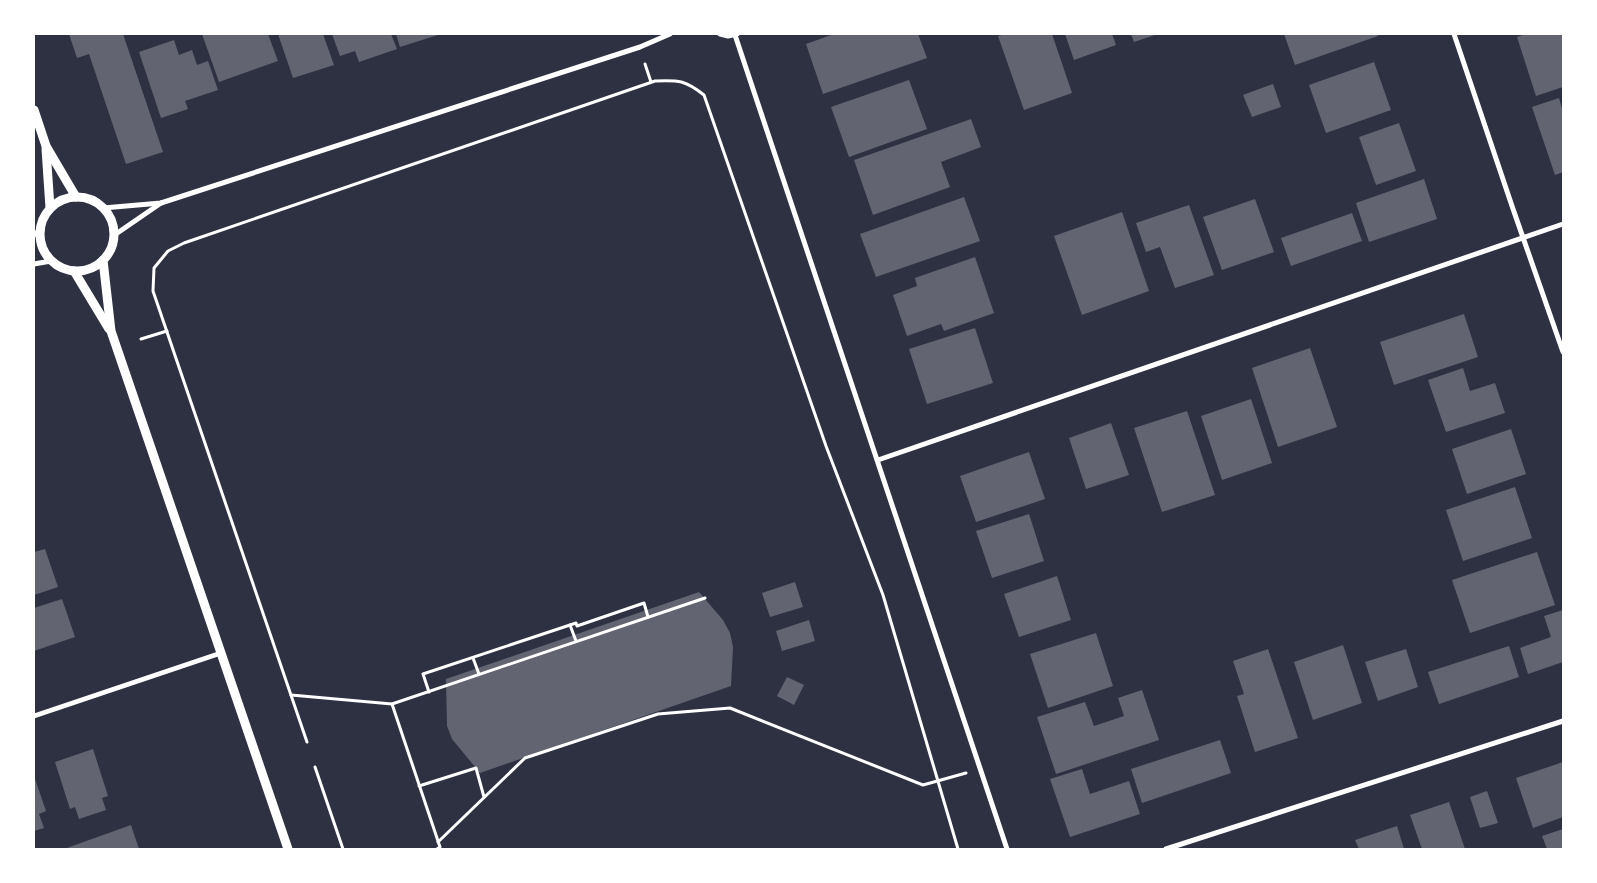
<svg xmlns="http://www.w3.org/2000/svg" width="1597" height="883" font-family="Cabin,sans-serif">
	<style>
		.building { fill: #626471 }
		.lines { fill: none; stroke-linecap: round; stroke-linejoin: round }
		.path { stroke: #fff; stroke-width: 3 }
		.minor { stroke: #fff; stroke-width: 5 }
		.tertiary { stroke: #fff; stroke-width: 9 }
	</style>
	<rect width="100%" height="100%" fill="#2d3142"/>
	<g class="building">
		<path d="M69 34H123L163 152 126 164 89 54 77 58Z"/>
		<path d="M202 34H268L278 61 219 82Z"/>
		<path d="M278 34H323L334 65 293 78Z"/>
		<path d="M332 34H391L397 49 359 62 355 51 340 56Z"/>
		<path d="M396 34H441L400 47Z"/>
		<path d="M834 34H918L927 58 823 94 806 44Z"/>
		<path d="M1006 34H1052L1072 93 1024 110 998 36Z"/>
		<path d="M1065 34H1112L1116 45 1074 60Z"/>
		<path d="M1131 34H1158L1134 42Z"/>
		<path d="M1284 34H1378V36L1295 65Z"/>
		<path d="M1526 34H1562L1563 38V87L1536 96 1517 37Z"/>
		<path d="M174 40 179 55 192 50 197 65 208 61 218 90 185 101 188 109 161 118 139 52Z"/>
		<path d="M1374 62 1391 110 1326 133 1309 85Z"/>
		<path d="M909 80 927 129 849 157 831 107Z"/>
		<path d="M1273 84 1281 107 1252 117 1243 95Z"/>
		<path d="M1559 98 1563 112V172L1555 175 1532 107Z"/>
		<path d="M971 119 981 147 941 162 950 187 873 215 854 160Z"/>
		<path d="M1399 123 1416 171 1376 185 1359 137Z"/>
		<path d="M1424 179 1437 219 1369 242 1356 203Z"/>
		<path d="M964 197 980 241 876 277 860 234Z"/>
		<path d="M1255 199 1274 252 1222 270 1203 217Z"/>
		<path d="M1189 205 1214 275 1175 288 1160 247 1146 252 1136 223Z"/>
		<path d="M1122 212 1149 291 1082 315 1054 236Z"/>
		<path d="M1352 213 1362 241 1291 266 1281 238Z"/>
		<path d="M975 257 994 313 944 331 941 324 907 336 893 295 917 286 915 278Z"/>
		<path d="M1464 314 1478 357 1394 385 1380 342Z"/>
		<path d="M975 328 993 383 927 404 909 349Z"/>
		<path d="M1310 348 1337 427 1278 447 1252 368Z"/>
		<path d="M1463 368 1470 391 1495 383 1505 413 1446 432 1428 380Z"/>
		<path d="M1251 399 1272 463 1222 480 1201 416Z"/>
		<path d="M1187 411 1215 495 1162 512 1134 428Z"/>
		<path d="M1111 423 1129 475 1086 489 1069 438Z"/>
		<path d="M1511 429 1526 474 1467 494 1452 449Z"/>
		<path d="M1029 452 1045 499 976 522 960 476Z"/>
		<path d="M1515 487 1532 538 1463 561 1446 510Z"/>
		<path d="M1029 514 1044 561 992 578 976 531Z"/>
		<path d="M45 549 58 587 34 595V552Z"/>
		<path d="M1537 552 1555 605 1470 633 1452 580Z"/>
		<path d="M1057 576 1071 620 1019 637 1004 594Z"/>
		<path d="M795 582 803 607 770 617 762 593Z"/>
		<path d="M699 592 723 620 730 633 733 647 731 686 480 773 452 739 447 726 446 679Z"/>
		<path d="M62 599 75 637 34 651V608Z"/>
		<path d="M1563 610V662L1528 674 1520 648 1551 637 1544 616Z"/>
		<path d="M809 620 815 641 782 651 776 631Z"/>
		<path d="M1096 633 1113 686 1048 708 1030 654Z"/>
		<path d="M1343 645 1362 703 1313 720 1294 662Z"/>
		<path d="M1509 646 1519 677 1439 704 1428 672Z"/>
		<path d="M1268 649 1298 738 1255 752 1237 696 1244 694 1233 661Z"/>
		<path d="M1406 649 1418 687 1378 701 1365 662Z"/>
		<path d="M787 677 804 685 794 705 777 696Z"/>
		<path d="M1142 690 1159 740 1056 774 1037 717 1085 702 1094 726 1124 716 1118 698Z"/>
		<path d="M1220 740 1231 773 1142 803 1131 769Z"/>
		<path d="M93 749 108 796 102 798 106 810 79 819 75 807 70 809 55 762Z"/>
		<path d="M1563 762V817L1533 828 1516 778Z"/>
		<path d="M1082 769 1090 794 1129 781 1140 814 1070 837 1050 779Z"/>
		<path d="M34 776 46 811 39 814 44 828 34 831Z"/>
		<path d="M1487 791 1498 823 1480 828 1470 797Z"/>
		<path d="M1449 802 1465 849H1422L1410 815Z"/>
		<path d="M131 825 139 849H64Z"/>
		<path d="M1397 826 1404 849H1359L1355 840Z"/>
		<path d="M1563 829V849H1547L1542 836Z"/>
	</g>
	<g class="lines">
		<g class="path">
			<path d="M645 64 651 82"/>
			<path d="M141 339 167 331"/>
			<path d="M570 625 576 641"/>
			<path d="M473 658 479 674"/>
			<path d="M429 692 423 674 576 623 577 626 644 603 648 617"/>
			<path d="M291 695 392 704 440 847 437 849"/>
			<path d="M392 704 705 598"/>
			<path d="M307 742 153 291 154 268 168 251 184 243 655 81C679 80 685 80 704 95L826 446 883 595 958 849"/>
			<path d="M315 767 343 849"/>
			<path d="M419 786 476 768 484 797"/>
			<path d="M438 842 525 758 658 714 730 708 923 785 966 773"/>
		</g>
		<g class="minor">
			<path d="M720 34 728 36 737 34"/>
			<path d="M1454 34 1512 206 1563 352"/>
			<path d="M735 35 1007 849"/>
			<path d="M103 208 161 203 640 47 670 34"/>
			<path d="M34 235 40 230"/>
			<path d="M113 236 161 203"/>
			<path d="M34 264 51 261"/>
			<path d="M878 460 1563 224"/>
			<path d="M34 716 221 653"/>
			<path d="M1166 849 1563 721"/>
		</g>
		<g class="tertiary">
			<path d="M34 110 46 146 76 197"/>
			<path d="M46 149 50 208"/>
			<circle cx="77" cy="234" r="37"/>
			<path d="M103 260 111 331 288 849"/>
			<path d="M74 271 109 329"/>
		</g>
	</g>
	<rect width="1597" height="883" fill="none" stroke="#ffffff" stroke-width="70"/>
</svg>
